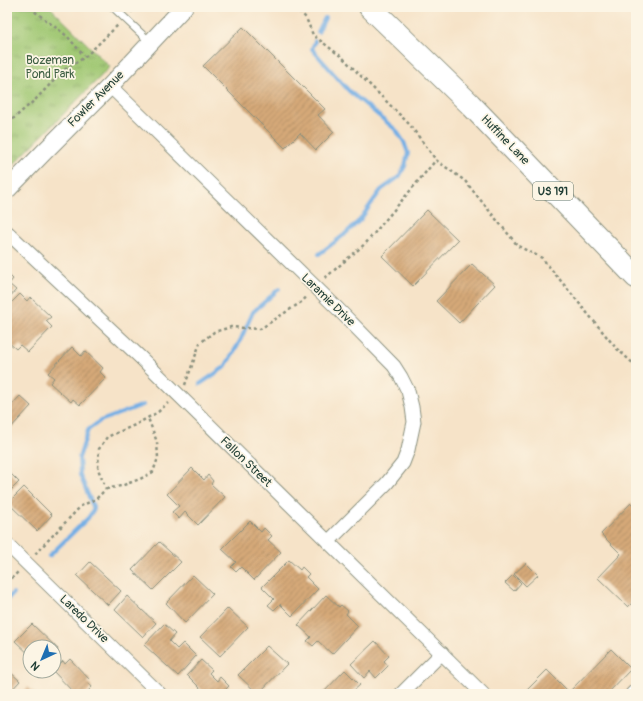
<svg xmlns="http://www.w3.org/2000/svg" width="643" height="701" font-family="Pangolin,sans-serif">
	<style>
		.park { fill: url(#park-tufts); stroke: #608254 }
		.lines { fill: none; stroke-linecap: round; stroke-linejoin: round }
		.stream { stroke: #75afe5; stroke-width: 4 }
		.building { fill: url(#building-hatch) }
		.service-casing { stroke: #8a907e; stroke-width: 9 }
		.minor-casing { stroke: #8a907e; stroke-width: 15 }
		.tertiary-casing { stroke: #8a907e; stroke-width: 19 }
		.trunk-casing { stroke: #8a907e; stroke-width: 24 }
		.path { stroke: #8a907e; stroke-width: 2.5; stroke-dasharray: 3 3; stroke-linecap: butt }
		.service { stroke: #fff; stroke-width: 7 }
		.minor { stroke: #fff; stroke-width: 13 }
		.tertiary { stroke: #fff; stroke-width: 17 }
		.trunk { stroke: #fff; stroke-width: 22 }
		.labels { text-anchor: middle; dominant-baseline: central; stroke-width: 3.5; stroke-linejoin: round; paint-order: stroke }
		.shield { fill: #fcf5e5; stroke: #617469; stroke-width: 1 }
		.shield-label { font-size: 11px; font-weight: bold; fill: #1f3d34 }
		.park-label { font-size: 12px; fill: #3f6044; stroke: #fcf5e5 }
		.street-label { font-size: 12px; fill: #1f3d34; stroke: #fcf5e5 }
	</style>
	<defs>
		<pattern id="park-tufts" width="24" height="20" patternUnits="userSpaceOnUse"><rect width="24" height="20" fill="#a0c873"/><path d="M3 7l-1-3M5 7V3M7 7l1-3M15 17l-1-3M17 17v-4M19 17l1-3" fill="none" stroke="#82a45f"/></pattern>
		<pattern id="building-hatch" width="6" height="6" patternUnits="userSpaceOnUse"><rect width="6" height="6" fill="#d5a978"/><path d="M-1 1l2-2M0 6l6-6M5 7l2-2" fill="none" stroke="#ac8b63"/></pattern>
	</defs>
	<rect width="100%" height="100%" fill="#fcf5e5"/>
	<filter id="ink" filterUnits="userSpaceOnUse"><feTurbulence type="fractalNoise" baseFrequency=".025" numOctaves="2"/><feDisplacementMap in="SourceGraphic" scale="8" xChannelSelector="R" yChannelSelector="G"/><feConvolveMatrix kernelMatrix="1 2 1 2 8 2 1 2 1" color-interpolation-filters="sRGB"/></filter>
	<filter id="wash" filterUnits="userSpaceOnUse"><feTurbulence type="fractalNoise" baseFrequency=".012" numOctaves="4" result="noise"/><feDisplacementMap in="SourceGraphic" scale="16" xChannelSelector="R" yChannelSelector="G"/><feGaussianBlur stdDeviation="0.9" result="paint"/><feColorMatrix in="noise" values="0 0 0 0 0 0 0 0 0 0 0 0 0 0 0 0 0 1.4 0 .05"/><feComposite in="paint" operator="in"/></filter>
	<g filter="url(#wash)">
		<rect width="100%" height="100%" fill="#f6e3c8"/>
		<path class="park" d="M7 7H50L110 67 7 171Z"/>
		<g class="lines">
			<g class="stream">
				<path d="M318 32 325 18"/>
				<path d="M315 41 312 49 349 91 396 130 404 142 408 153 405 166 399 177 381 190 371 204 360 220 344 235 319 254"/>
				<path d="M200 384 225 367 240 341 253 312 279 289"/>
				<path d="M49 556 88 518 94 509 80 475 79 458 88 430 100 421 143 405"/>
				<path d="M7 600 13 593"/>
			</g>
		</g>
		<g id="blocks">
			<g class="building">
				<path d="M243 27 325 109 318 115 334 132 316 150 300 133 285 148 203 66Z"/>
				<path d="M427 210 458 240 413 286 382 256Z"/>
				<path d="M472 264 495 285 459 323 436 301Z"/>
				<path d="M7 273 13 279 9 284 16 290 7 300Z"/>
				<path d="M20 294 27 301 30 297 51 317 46 321 52 327 28 352 20 345 16 349 7 341V307Z"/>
				<path d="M72 347 81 356 85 351 103 368 100 372 106 378 80 405 73 399 71 402 50 383 54 378 48 373Z"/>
				<path d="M20 396 31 406 7 432V410Z"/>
				<path d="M192 468 204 480 208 475 213 481 211 484 225 497 198 525 185 512 179 519 172 512 179 506 167 494Z"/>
				<path d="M7 470 19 482 7 494Z"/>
				<path d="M24 487 52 515 37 531 8 503Z"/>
				<path d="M631 503 636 508V599L628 607 598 578 621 554 601 534Z"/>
				<path d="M250 521 261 532 264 528 272 536 268 540 281 552 254 580 241 567 236 572 231 567 236 562 222 549Z"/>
				<path d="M159 542 181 562 153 590 132 570Z"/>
				<path d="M289 560 300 570 302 567 309 574 306 577 318 589 292 616 280 604 274 610 268 605 274 599 262 587Z"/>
				<path d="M90 562 121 591 108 605 77 576Z"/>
				<path d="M526 563 538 575 526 586 514 574Z"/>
				<path d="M193 575 213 594 185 623 166 603Z"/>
				<path d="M513 575 521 583 514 591 505 583Z"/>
				<path d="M326 595 339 607 341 605 348 611 346 614 358 626 332 654 318 641 313 646 307 641 311 637 298 625Z"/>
				<path d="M127 596 156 623 143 637 115 610Z"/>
				<path d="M228 608 248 627 220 656 200 637Z"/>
				<path d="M32 624 58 649 54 654V647H30V655L15 641Z"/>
				<path d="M164 624 175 634 169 641 177 649 183 643 196 656 178 676 144 645Z"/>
				<path d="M375 641 389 656 384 661 388 666 376 678 370 671 364 678 351 664Z"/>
				<path d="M267 646 287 664 258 694 238 675Z"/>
				<path d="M611 649 631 669 607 694H531L527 690 547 670 569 692Z"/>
				<path d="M70 659 90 680 88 682 92 687 85 694H75L53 671H54V669L63 661 65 664Z"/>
				<path d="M201 660 212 670 209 673 217 681 220 677 229 686 221 694H206L187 675Z"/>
				<path d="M7 669 20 681 8 694H7Z"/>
				<path d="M345 670 360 685 352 692 354 694H322Z"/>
				<path d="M28 687 36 694H21Z"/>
			</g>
		</g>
	</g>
	<g filter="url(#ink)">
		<use href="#blocks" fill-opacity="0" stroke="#8a907e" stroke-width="1"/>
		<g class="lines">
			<defs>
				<path id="service" d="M113 7 150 42"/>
				<g id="minor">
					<path d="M110 86 337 308 394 366 401 377 408 391 412 407 414 422 408 450 403 463 387 483 328 542"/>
					<path d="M7 232 141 358 483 694"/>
					<path d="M7 544 160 694"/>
					<path d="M401 694 442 653"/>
					<path d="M632 694 636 690"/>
				</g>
				<path id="tertiary" d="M7 190 46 150 110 86 184 7"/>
				<path id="trunk" d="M370 7 470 104 636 277"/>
			</defs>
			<use href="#service" class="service-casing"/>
			<use href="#minor" class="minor-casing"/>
			<use href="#tertiary" class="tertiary-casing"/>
			<use href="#trunk" class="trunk-casing"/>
			<g class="path">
				<path d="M31 7 34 11 67 36 85 57"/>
				<path d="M295 7 306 18 313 35 343 58 410 125 436 160 465 181 518 246 542 258 616 348 636 366"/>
				<path d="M131 12 136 7"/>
				<path d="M7 122 14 118 35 100 64 70 85 57 119 24"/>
				<path d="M325 278 366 243 436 160"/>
				<path d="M185 385 200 343 214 332 231 327 260 329 303 301 307 296"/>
				<path d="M106 489 121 486 140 479 153 472 158 458 157 442 148 418"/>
				<path d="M35 554 81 506 96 499 106 489 98 469 99 449 107 437 135 425 158 412 168 403"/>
				<path d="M7 583 18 572"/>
			</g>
			<use href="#service" class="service"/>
			<use href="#minor" class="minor"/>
			<use href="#tertiary" class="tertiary"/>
			<use href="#trunk" class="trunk"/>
		</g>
	</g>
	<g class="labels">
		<rect class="shield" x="533" y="182" width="40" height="18" rx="3"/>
		<g class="shield-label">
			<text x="553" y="191">US 191</text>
		</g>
		<g class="park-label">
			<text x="50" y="60">Bozeman<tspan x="50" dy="14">Pond Park</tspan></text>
		</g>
		<g class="street-label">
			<text transform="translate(96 99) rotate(-45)">Fowler Avenue</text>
			<text transform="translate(505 140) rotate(46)">Huffine Lane</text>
			<text transform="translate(328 300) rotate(44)">Laramie Drive</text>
			<text transform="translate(246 462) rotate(44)">Fallon Street</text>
			<text transform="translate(84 619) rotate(44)">Laredo Drive</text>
		</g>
	</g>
	<rect width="643" height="701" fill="none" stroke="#fcf5e5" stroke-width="24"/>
	<g transform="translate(42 659) rotate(224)"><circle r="19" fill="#fcf5e5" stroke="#a4ab9e"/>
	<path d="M0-3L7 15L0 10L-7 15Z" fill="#1f6fb2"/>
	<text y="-6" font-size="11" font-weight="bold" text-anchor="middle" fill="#1f3d34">N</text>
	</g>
</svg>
